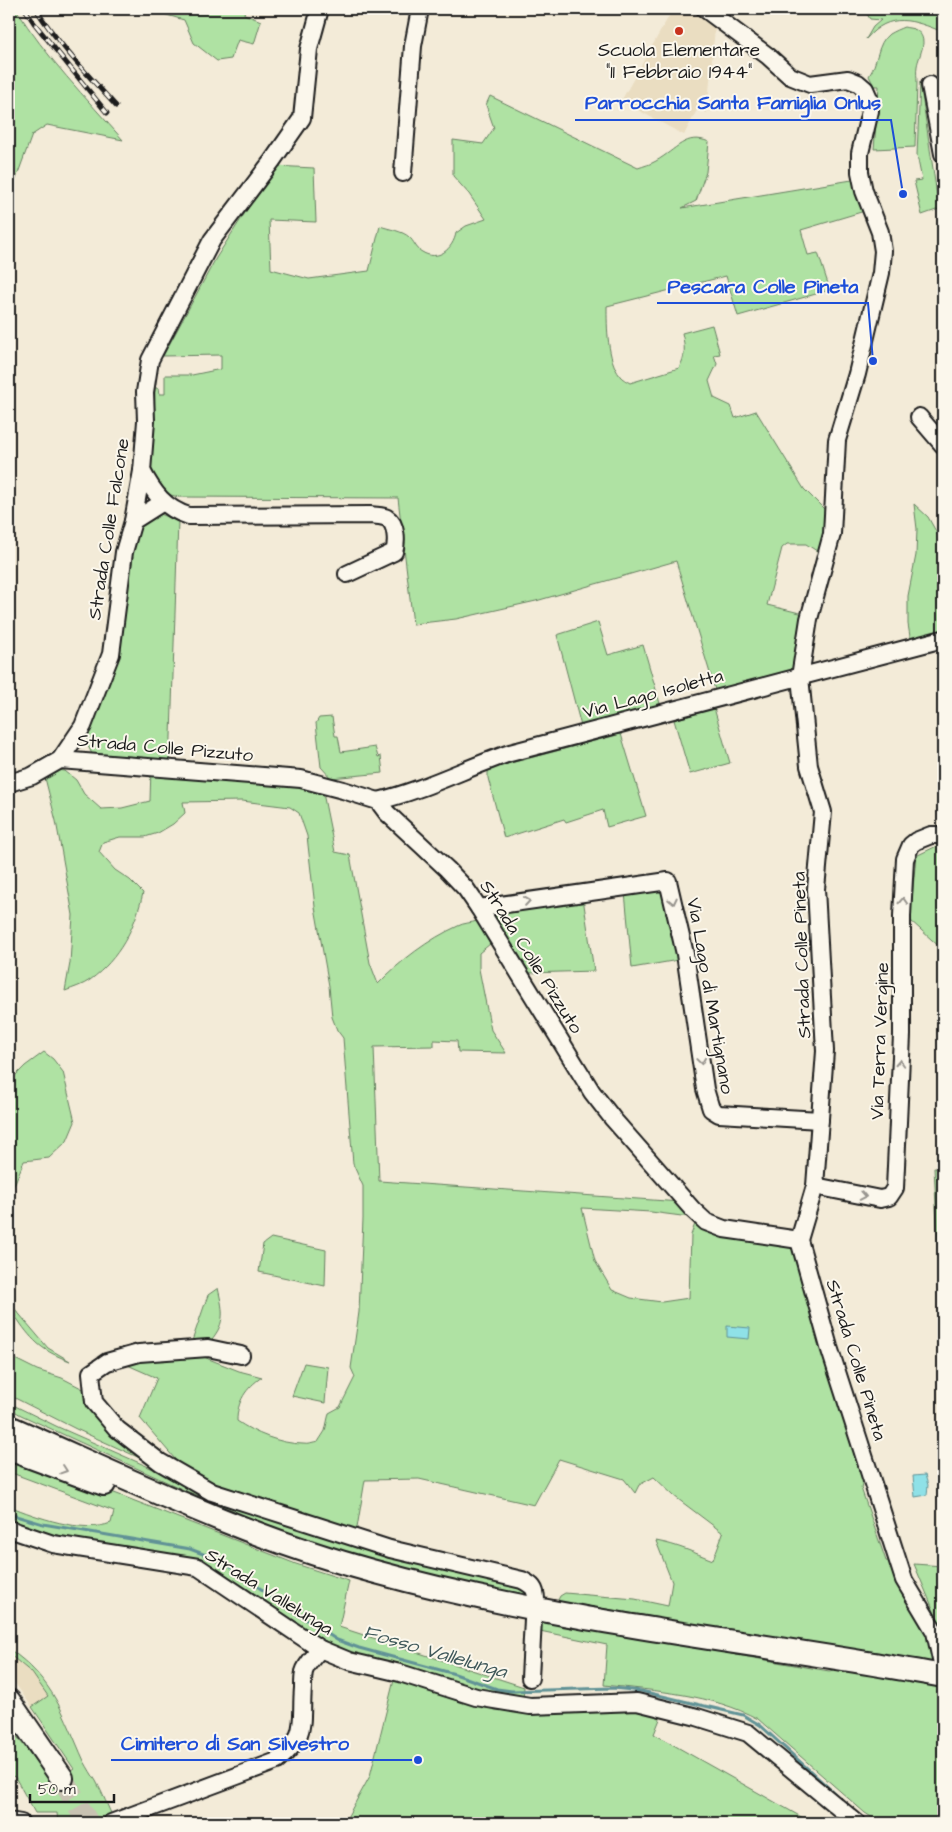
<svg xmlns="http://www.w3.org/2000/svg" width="952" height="1832" font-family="'Architects Daughter',sans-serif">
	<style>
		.built { fill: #eaddc1 }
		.green { fill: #afe2a3; stroke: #667f60; fill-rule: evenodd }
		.water { fill: #8fe1e7; stroke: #619296 }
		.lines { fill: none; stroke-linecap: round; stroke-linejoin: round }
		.stream { stroke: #619296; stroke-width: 3 }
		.highway-tunnel { stroke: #c8c2b2; stroke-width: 22; stroke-dasharray: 22 11; stroke-linecap: butt }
		.minor-casing { stroke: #1c1c1c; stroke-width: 20 }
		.highway-casing { stroke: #1c1c1c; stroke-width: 26 }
		.minor { stroke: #fbf7ec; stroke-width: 16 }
		.highway { stroke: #fbf7ec; stroke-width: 22 }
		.rail-casing { stroke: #1c1c1c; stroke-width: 5 }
		.rail { stroke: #fbf7ec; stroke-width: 3; stroke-dasharray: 9; stroke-linecap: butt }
		.oneway { stroke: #97948e }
		.poi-dot { fill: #c8321e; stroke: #fbf7ec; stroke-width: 2 }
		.labels { text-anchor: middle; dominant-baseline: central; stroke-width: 4; stroke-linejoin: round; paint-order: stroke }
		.poi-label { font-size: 19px; fill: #1c1c1c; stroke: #fbf7ec }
		.street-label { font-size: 19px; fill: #1c1c1c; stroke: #fbf7ec }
		.water-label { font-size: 20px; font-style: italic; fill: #3e5759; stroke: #fbf7ec }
		.leader { fill: none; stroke: #1d4ed8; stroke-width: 2 }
		.callout-dot { fill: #1d4ed8; stroke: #fbf7ec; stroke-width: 2 }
		.callout-label { font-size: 20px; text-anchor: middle; font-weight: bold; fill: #1d4ed8; stroke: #fbf7ec; stroke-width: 4; stroke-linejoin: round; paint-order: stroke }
	</style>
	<rect width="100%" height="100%" fill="#f3ebd8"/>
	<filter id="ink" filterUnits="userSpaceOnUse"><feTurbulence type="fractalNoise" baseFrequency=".02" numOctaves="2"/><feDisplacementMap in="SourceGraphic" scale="10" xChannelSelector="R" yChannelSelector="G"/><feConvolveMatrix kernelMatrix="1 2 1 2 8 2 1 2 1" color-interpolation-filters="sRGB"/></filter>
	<g filter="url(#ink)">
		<g class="built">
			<path d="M673 9H688L715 28 707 113 698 108 684 135 621 101Z"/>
			<path d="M9 1654 32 1673 48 1696 32 1707 9 1675Z"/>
		</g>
		<g class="green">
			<path d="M9 9H16C45 56 86 98 123 140L47 125 32 135 9 198Z"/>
			<path d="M146 9H245L244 14 261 21 254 44 238 40 231 59 217 61 194 43 184 20Z"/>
			<path d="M868 9H934L943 13V32C913 20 890 11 866 39L873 27 881 20 870 19 867 14Z"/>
			<path d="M904 27C907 28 913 28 916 30 930 39 919 54 917 66 916 72 917 77 917 83L915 147 874 149 879 86H874L869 76C878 63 877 43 889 34 894 31 899 29 904 27Z"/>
			<path d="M920 82 939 209 922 215 914 181 922 180 917 155Z"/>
			<path d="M490 96 638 168C644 166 651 164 656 161 676 150 686 132 709 142L706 172 696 201 682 208 858 179 868 210 801 230 808 255 818 253 830 290 738 316 726 276 607 306C607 327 607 359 620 376 622 379 627 381 630 383L679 368C686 356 685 346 682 333L712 325 720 354 714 355 717 364 709 381 714 398 731 406 735 418 756 411 804 489 829 514 823 555 806 544H787L782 548 767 605 808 615 796 672 716 693 676 561 536 601 456 619 413 624 398 498 179 497 162 493 150 474 154 422 155 388H158L159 394H165V375H192L221 369V355L163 356 216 258 275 166 314 168 316 222 269 220 271 269 309 279 369 271 380 226C388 229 403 231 409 237 414 241 416 249 422 252 438 262 453 249 456 233L466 226 486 219 469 194 453 176V140L483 144 494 128 486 105Z"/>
			<path d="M914 504 928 517 943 544V635L911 643 908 624V596L916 555 917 529Z"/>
			<path d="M158 513 178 521 170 767 94 758 87 744 85 734 112 674 117 650 135 528Z"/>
			<path d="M598 622 608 655 643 645 661 707 582 730 557 635Z"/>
			<path d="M714 708 730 763 690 774 674 720Z"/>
			<path d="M332 717 335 736H338L341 752 375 747 378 757 381 756 383 773 331 778 321 767 316 723 319 718Z"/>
			<path d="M621 734 646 816 607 827 603 810 566 822 564 819 504 838 488 778V769Z"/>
			<path d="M151 768 322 788 335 852 350 855 370 963 378 984C400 961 429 939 458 926 463 923 471 923 477 921L490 944 479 953V969L491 1030 506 1053 458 1052 457 1041 434 1040V1046L374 1047 379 1181 681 1202 697 1218 798 1247 864 1475 861 1488 886 1561 895 1562 924 1623 934 1664 582 1605 556 1604 560 1596 565 1593 635 1599 668 1606 672 1582 656 1541C678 1545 692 1552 713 1560L723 1533 674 1496 654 1477 639 1485 635 1493 624 1479 559 1459 534 1505 419 1479 365 1480 356 1534 241 1497 186 1472 140 1418 157 1378 123 1363 191 1352 239 1371 262 1377C246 1388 237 1401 237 1421 254 1433 281 1444 303 1444 308 1445 313 1443 318 1442L325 1431 329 1413 340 1407 355 1377 351 1368 359 1312 363 1219V1186L353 1164 343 1038 337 1030 332 1017 329 986 315 907 307 836 299 813 290 807 242 801 183 802 185 813 173 824 158 833 145 837H120L103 842 99 852 115 870 130 880 143 893C135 928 119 959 90 980 83 985 73 988 65 991L70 963 73 915 56 821 44 774 52 769 65 771 76 780 84 794 101 809 122 808 150 801ZM582 1208 651 1212 697 1218 691 1235 689 1298 662 1302 631 1298 612 1290 595 1261Z"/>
			<path d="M943 843V950L910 920 916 856Z"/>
			<path d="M655 887 668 891 684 959 632 968 625 892Z"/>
			<path d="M583 898 594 971 528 973 487 910Z"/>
			<path d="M44 1052 53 1059 63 1072 75 1122 67 1141 49 1158 24 1161 9 1197V1082L25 1066Z"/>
			<path d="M934 1168 943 1169V1318H942Z"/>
			<path d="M271 1238 326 1250 325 1286 259 1272 263 1244Z"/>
			<path d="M218 1288C224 1314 226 1324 207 1345L191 1344 208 1295Z"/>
			<path d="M9 1302 48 1348 70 1361C44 1352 33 1342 18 1320 14 1314 9 1309 9 1302Z"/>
			<path d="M9 1356 37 1370 62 1378 89 1392 151 1457 142 1459 76 1429 9 1395Z"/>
			<path d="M304 1363 328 1367 325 1403 292 1396Z"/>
			<path d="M9 1403 58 1427 176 1479 522 1585 532 1600 441 1582 258 1526 233 1510 184 1490 21 1415 9 1408Z"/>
			<path d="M9 1454 16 1459 117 1494 296 1564 349 1581 339 1627 524 1687 523 1701 479 1693 326 1648 199 1564 63 1542 9 1525V1506C37 1517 82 1534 111 1523L114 1511 9 1472Z"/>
			<path d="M914 1564 943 1566V1637L942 1630Z"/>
			<path d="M536 1616 718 1647 731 1654 829 1671 843 1668 939 1684 943 1700V1823H881L865 1813 758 1719C712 1694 656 1691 604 1685L607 1645 535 1630Z"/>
			<path d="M9 1649C54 1680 63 1714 84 1761 88 1768 92 1775 96 1781 103 1794 108 1807 114 1820L103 1823H58L57 1813H35L15 1777 9 1775V1726L53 1784 74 1769 32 1707 48 1696 32 1673 9 1654Z"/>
			<path d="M394 1680 468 1703 496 1710 548 1714 631 1709 662 1714 654 1734 812 1823H344L370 1776Z"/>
		</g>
		<g class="water">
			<path d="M727 1326 750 1328 749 1339 727 1337Z"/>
			<path d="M925 1475 928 1485 927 1495 915 1497 913 1476Z"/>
		</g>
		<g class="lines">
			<g class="stream">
				<path d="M9 1514 43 1524 190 1549 211 1557 231 1567 276 1600 337 1640 359 1648 455 1674 497 1689 512 1691 613 1688 641 1691 743 1715 760 1725 843 1801"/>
				<path d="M861 1817 871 1823"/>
			</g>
			<path class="highway-tunnel" d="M62 1778 88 1823"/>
			<defs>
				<g id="minor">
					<path d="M705 9 768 56 790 76 810 84 848 79 858 83 865 89 869 98 870 111 860 153V172L864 191 880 232 883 251 881 273 857 374 837 440 832 534 809 619 800 677 809 766 823 812 816 889 825 1051 815 1186 799 1240 829 1347 904 1580 935 1632 943 1669"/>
					<path d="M930 85 943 154"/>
					<path d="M403 173 413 46 420 9"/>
					<path d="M919 417 943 445"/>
					<path d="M142 471C153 492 165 509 189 516L371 515C376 516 383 516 387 518 397 524 397 543 394 552L347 574"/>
					<path d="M133 521 163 502"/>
					<path d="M60 760 83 726 111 654 124 552 133 521 142 471 146 421 145 392 150 360 212 240 272 161 302 118 309 49 320 9"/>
					<path d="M9 783 32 776 60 760 301 779 343 790 378 801 387 813 447 869 466 889 479 908 592 1092 613 1119 693 1210 706 1222 724 1229 799 1240"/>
					<path d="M378 801C424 790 466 768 510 753L943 639"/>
					<path d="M479 908 668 881 685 954 705 1089 711 1109 719 1114 820 1120"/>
					<path d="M815 1186 880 1199 889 1197 895 1188 902 1035V916L905 859 911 845 916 841 931 835H943"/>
					<path d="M241 1355 208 1348 139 1353 107 1362 91 1373 94 1402 117 1429 160 1462 212 1492 390 1549 522 1580C532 1585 536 1588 536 1600"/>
					<path d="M9 1529 53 1544 198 1567 320 1649 349 1661 400 1673 476 1697 530 1706 637 1702 697 1717 748 1733 857 1823"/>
					<path d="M530 1678 533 1619"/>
					<path d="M9 1821 21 1823"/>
					<path d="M111 1823 277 1761C309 1734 300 1724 303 1688 303 1683 303 1677 304 1672 306 1664 315 1656 320 1649"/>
				</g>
				<g id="highway">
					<path d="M9 1427C128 1479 246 1537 372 1571 559 1623 753 1641 943 1676"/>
					<path d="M9 1449 104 1484"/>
					<path d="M9 1701 62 1778"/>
				</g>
			</defs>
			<use href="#minor" class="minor-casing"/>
			<use href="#highway" class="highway-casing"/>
			<use href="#minor" class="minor"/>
			<use href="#highway" class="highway"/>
			<defs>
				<g id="rail">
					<path d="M25 9 34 23 107 113"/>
					<path d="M36 9C58 44 88 75 116 106"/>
				</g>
			</defs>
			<use href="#rail" class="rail-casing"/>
			<use href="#rail" class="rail"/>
		</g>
		<defs><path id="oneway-chevron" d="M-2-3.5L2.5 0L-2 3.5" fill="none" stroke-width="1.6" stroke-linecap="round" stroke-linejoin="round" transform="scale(1.25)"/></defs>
		<g class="oneway">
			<use href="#oneway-chevron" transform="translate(527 901) rotate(-8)"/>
			<use href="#oneway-chevron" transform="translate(673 901) rotate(77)"/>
			<use href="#oneway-chevron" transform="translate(903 901) rotate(-87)"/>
			<use href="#oneway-chevron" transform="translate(701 1061) rotate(82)"/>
			<use href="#oneway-chevron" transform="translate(900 1063) rotate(-87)"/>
			<use href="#oneway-chevron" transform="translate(863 1196) rotate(11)"/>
			<use href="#oneway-chevron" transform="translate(64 1470) rotate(19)"/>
		</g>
	</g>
	<circle class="poi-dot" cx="679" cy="31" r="5"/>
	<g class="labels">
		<g class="poi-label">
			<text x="679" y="50">Scuola Elementare<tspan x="679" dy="22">"11 Febbraio 1944"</tspan></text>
		</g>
		<g class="street-label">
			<text transform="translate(109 529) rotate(-81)">Strada Colle Falcone</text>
			<text transform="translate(653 694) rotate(-15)">Via Lago Isoletta</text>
			<text transform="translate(165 748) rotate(5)">Strada Colle Pizzuto</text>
			<text transform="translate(802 955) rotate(-92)">Strada Colle Pineta</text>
			<text transform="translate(531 957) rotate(58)">Strada Colle Pizzuto</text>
			<text transform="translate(710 996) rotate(80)">Via Lago di Martignano</text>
			<text transform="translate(880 1041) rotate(-88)">Via Terra Vergine</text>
			<text transform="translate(856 1360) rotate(73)">Strada Colle Pineta</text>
			<text transform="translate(269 1592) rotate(32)">Strada Vallelunga</text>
		</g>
		<g class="water-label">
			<text transform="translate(435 1652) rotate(16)">Fosso Vallelunga</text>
		</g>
	</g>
	<path class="leader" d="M903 194L891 120H575M873 361L868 303H657M418 1760L359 1760H111"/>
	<g class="callout-dot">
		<circle cx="903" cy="194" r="5"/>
		<circle cx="873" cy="361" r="5"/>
		<circle cx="418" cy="1760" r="5"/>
	</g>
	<g class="callout-label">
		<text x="733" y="109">Parrocchia Santa Famiglia Onlus</text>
		<text x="763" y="293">Pescara Colle Pineta</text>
		<text x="235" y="1750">Cimitero di San Silvestro</text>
	</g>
	<rect width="952" height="1832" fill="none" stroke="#fbf7ec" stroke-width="30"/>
	<rect x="15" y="15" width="922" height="1802" fill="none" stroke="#1c1c1c" stroke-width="2" filter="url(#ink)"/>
	<path d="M30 1794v8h84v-8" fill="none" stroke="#1c1c1c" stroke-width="2.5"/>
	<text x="38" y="1794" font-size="15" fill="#1c1c1c" stroke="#fbf7ec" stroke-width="4" paint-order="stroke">50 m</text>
</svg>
